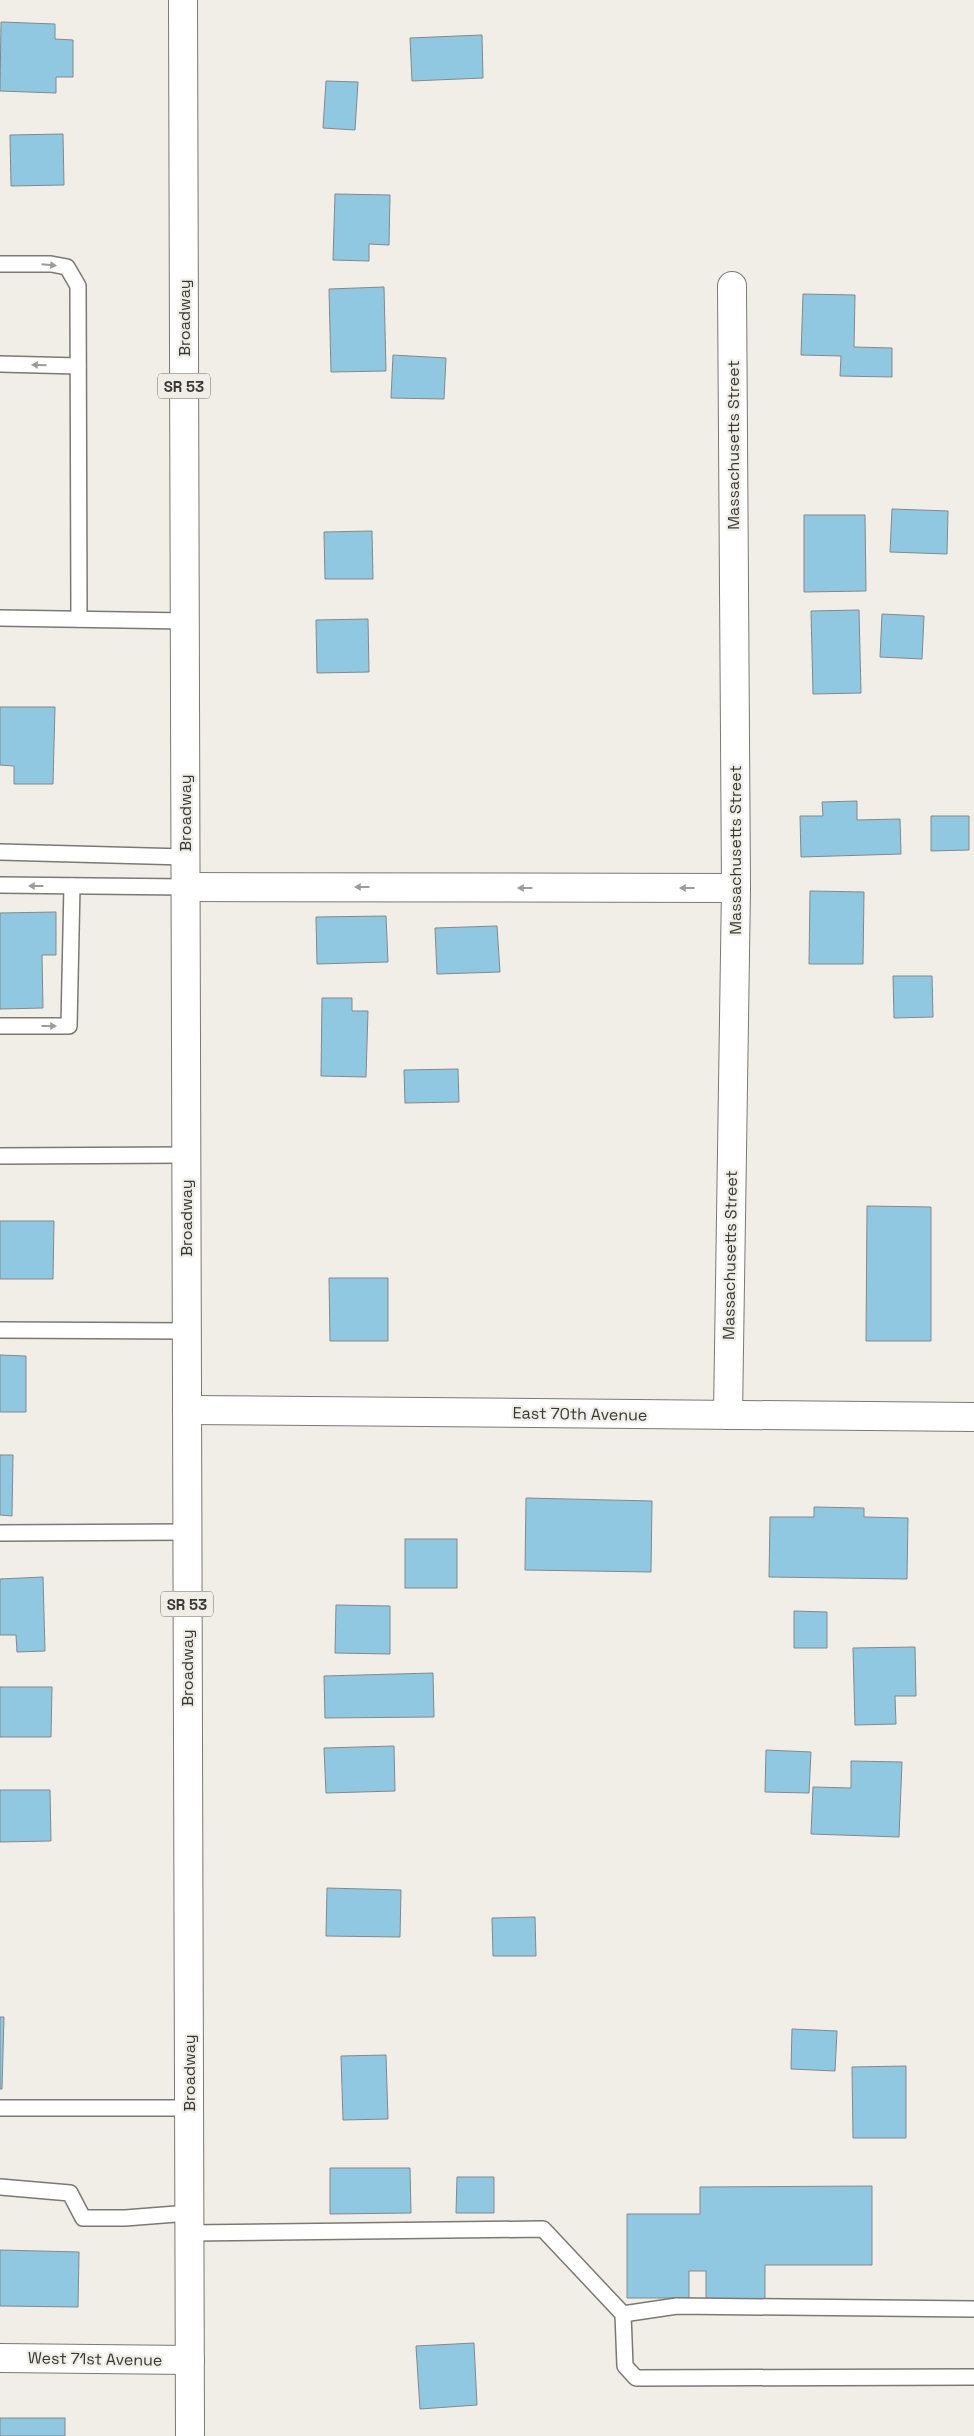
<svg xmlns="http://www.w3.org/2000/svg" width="974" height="2436" font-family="'Space Grotesk',sans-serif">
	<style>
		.building { fill: #91c8e1; stroke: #82898c }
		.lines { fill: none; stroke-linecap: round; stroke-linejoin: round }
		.lane-casing { stroke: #7b7973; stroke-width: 18 }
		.street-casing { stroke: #7b7973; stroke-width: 30 }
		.primary-casing { stroke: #7b7973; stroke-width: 30 }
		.lane { stroke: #fff; stroke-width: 15 }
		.street { stroke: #fff; stroke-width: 28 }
		.primary { stroke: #fff; stroke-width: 28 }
		.oneway { fill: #9c9c9a }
		.labels { text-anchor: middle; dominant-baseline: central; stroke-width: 4.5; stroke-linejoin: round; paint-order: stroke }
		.shield { fill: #f0eee7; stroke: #6f6f6a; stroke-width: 1 }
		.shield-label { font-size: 15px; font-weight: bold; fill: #383835 }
		.street-label { font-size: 16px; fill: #383835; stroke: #f0eee7 }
	</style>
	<rect width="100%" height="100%" fill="#f0eee7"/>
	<g class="building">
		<path d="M1 22 55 24V39L73 40V77H56V93L0 91Z"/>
		<path d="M482 35 483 78 412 81 410 38Z"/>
		<path d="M326 81 358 82 355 130 323 128Z"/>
		<path d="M63 134 64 185 11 186 10 135Z"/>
		<path d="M335 194 390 195 389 245 369 244V261L333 260Z"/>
		<path d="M384 287 386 371 331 372 329 289Z"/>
		<path d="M803 294 855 295 854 347 892 348V377L840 376 841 356 801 355Z"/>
		<path d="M393 355 446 358 444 399 391 398Z"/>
		<path d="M892 509 948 511 947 554 890 552Z"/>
		<path d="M804 515H865L866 591 804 592Z"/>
		<path d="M372 531 373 579H325L324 532Z"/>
		<path d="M859 610 861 693 813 694 811 611Z"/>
		<path d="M882 614 924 616 922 659 880 657Z"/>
		<path d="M368 619 369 672 317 673 316 620Z"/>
		<path d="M0 707H55L53 784H14V766L0 765Z"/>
		<path d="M857 801V820L900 819 901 854 801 857 800 816H823L822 802Z"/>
		<path d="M931 816H969V850L931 851Z"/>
		<path d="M810 891 864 892 863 964H809Z"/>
		<path d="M56 912V955H42L43 1008 0 1009V913Z"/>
		<path d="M386 916 388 962 317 964 316 917Z"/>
		<path d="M497 926 500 972 437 974 435 928Z"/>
		<path d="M893 976H932L933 1017 894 1018Z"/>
		<path d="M322 998H352V1011H368L366 1077 321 1076Z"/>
		<path d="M458 1069 459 1102 405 1103 404 1070Z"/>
		<path d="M867 1206 931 1207V1341H866Z"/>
		<path d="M0 1221H54L53 1279H0Z"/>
		<path d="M329 1278H388V1341H330Z"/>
		<path d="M0 1355 26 1356V1412H0Z"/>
		<path d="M0 1455H13L12 1516 0 1515Z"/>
		<path d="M526 1498 652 1501 651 1572 525 1570Z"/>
		<path d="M814 1507 864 1508V1517L908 1518 907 1579 769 1577 770 1517H814Z"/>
		<rect x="405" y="1539" width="52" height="49"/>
		<path d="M43 1577 45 1651 17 1652 16 1635H0V1579Z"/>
		<path d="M336 1605 390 1606V1654L335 1653Z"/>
		<path d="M794 1611 827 1612V1648H794Z"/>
		<path d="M915 1647 916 1696H895L896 1724 855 1725 853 1648Z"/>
		<path d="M433 1673 434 1717 325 1718 324 1676Z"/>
		<path d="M0 1687H52L51 1737H0Z"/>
		<path d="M394 1746 395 1791 326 1793 324 1748Z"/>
		<path d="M766 1750 811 1752 809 1793 765 1792Z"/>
		<path d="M851 1761 902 1762 899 1837 811 1834 813 1787 851 1788Z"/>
		<path d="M0 1790H50L51 1841 0 1842Z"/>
		<path d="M327 1888 401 1890 400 1937 326 1936Z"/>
		<path d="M535 1917 536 1956H493L492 1918Z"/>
		<path d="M0 2017H4L2 2089H0Z"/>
		<path d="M792 2029 837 2031 835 2071 791 2069Z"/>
		<path d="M386 2055 388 2119 343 2120 341 2056Z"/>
		<path d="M906 2066V2138H853L852 2067Z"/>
		<path d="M330 2168H410L411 2213 330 2214Z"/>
		<path d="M457 2177H494V2213H456Z"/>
		<path d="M872 2186V2265H765V2307L706 2308V2271H689V2298H627V2214H700V2187Z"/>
		<path d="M0 2250 79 2252 78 2307 0 2306Z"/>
		<path d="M474 2343 477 2405 420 2409 416 2346Z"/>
		<rect x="0" y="2418" width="65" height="18"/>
	</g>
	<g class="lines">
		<defs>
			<g id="lane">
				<path d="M0 264H51L67 267 78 286 79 619"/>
				<path d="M0 364 78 366"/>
				<path d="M0 618 185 621"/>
				<path d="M0 852 185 857"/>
				<path d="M0 885 185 887"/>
				<path d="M0 1026H69L72 886"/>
				<path d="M0 1156 186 1155"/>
				<path d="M0 1330 187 1331"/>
				<path d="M0 1533 187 1532"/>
				<path d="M0 2108H189"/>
				<path d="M0 2187 70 2193 83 2218H125L189 2213"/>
				<path d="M189 2233 543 2229 623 2314 625 2366 636 2378 974 2377"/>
				<path d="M623 2314 677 2306 974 2309"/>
			</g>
			<g id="street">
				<path d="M185 887 736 888"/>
				<path d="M187 1410 974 1417"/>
				<path d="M728 1415 736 888 732 286"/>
				<path d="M0 2358 190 2360"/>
			</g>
			<path id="primary" d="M183 0 190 2436"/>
		</defs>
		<use href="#lane" class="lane-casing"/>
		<use href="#street" class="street-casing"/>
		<use href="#primary" class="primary-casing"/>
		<use href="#lane" class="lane"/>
		<use href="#street" class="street"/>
		<use href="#primary" class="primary"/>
	</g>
	<defs><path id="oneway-solid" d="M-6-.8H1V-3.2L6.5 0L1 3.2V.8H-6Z" transform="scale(1.25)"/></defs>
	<g class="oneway">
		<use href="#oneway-solid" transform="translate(49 265) rotate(5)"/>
		<use href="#oneway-solid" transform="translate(39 365) rotate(-178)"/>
		<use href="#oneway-solid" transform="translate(36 886) rotate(-180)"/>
		<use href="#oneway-solid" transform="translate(362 887) rotate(-180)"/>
		<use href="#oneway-solid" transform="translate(525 888) rotate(-180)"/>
		<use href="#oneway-solid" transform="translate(687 888) rotate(-180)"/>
		<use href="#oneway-solid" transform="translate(49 1026)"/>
	</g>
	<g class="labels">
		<g class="shield">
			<rect x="158" y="373.5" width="52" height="25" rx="4"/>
			<rect x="161" y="1591.5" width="52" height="25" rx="4"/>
		</g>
		<g class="shield-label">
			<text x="184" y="386">SR 53</text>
			<text x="187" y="1604">SR 53</text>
		</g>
		<g class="street-label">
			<text transform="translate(184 318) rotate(-90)">Broadway</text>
			<text transform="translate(733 445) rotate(-90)">Massachusetts Street</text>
			<text transform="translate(185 813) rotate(-90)">Broadway</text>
			<text transform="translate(735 850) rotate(-90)">Massachusetts Street</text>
			<text transform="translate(186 1218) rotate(-90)">Broadway</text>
			<text transform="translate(730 1255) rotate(-89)">Massachusetts Street</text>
			<text transform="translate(580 1414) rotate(1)">East 70th Avenue</text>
			<text transform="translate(187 1668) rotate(-90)">Broadway</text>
			<text transform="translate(189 2073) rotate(-90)">Broadway</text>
			<text transform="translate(95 2359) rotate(1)">West 71st Avenue</text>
		</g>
	</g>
</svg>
